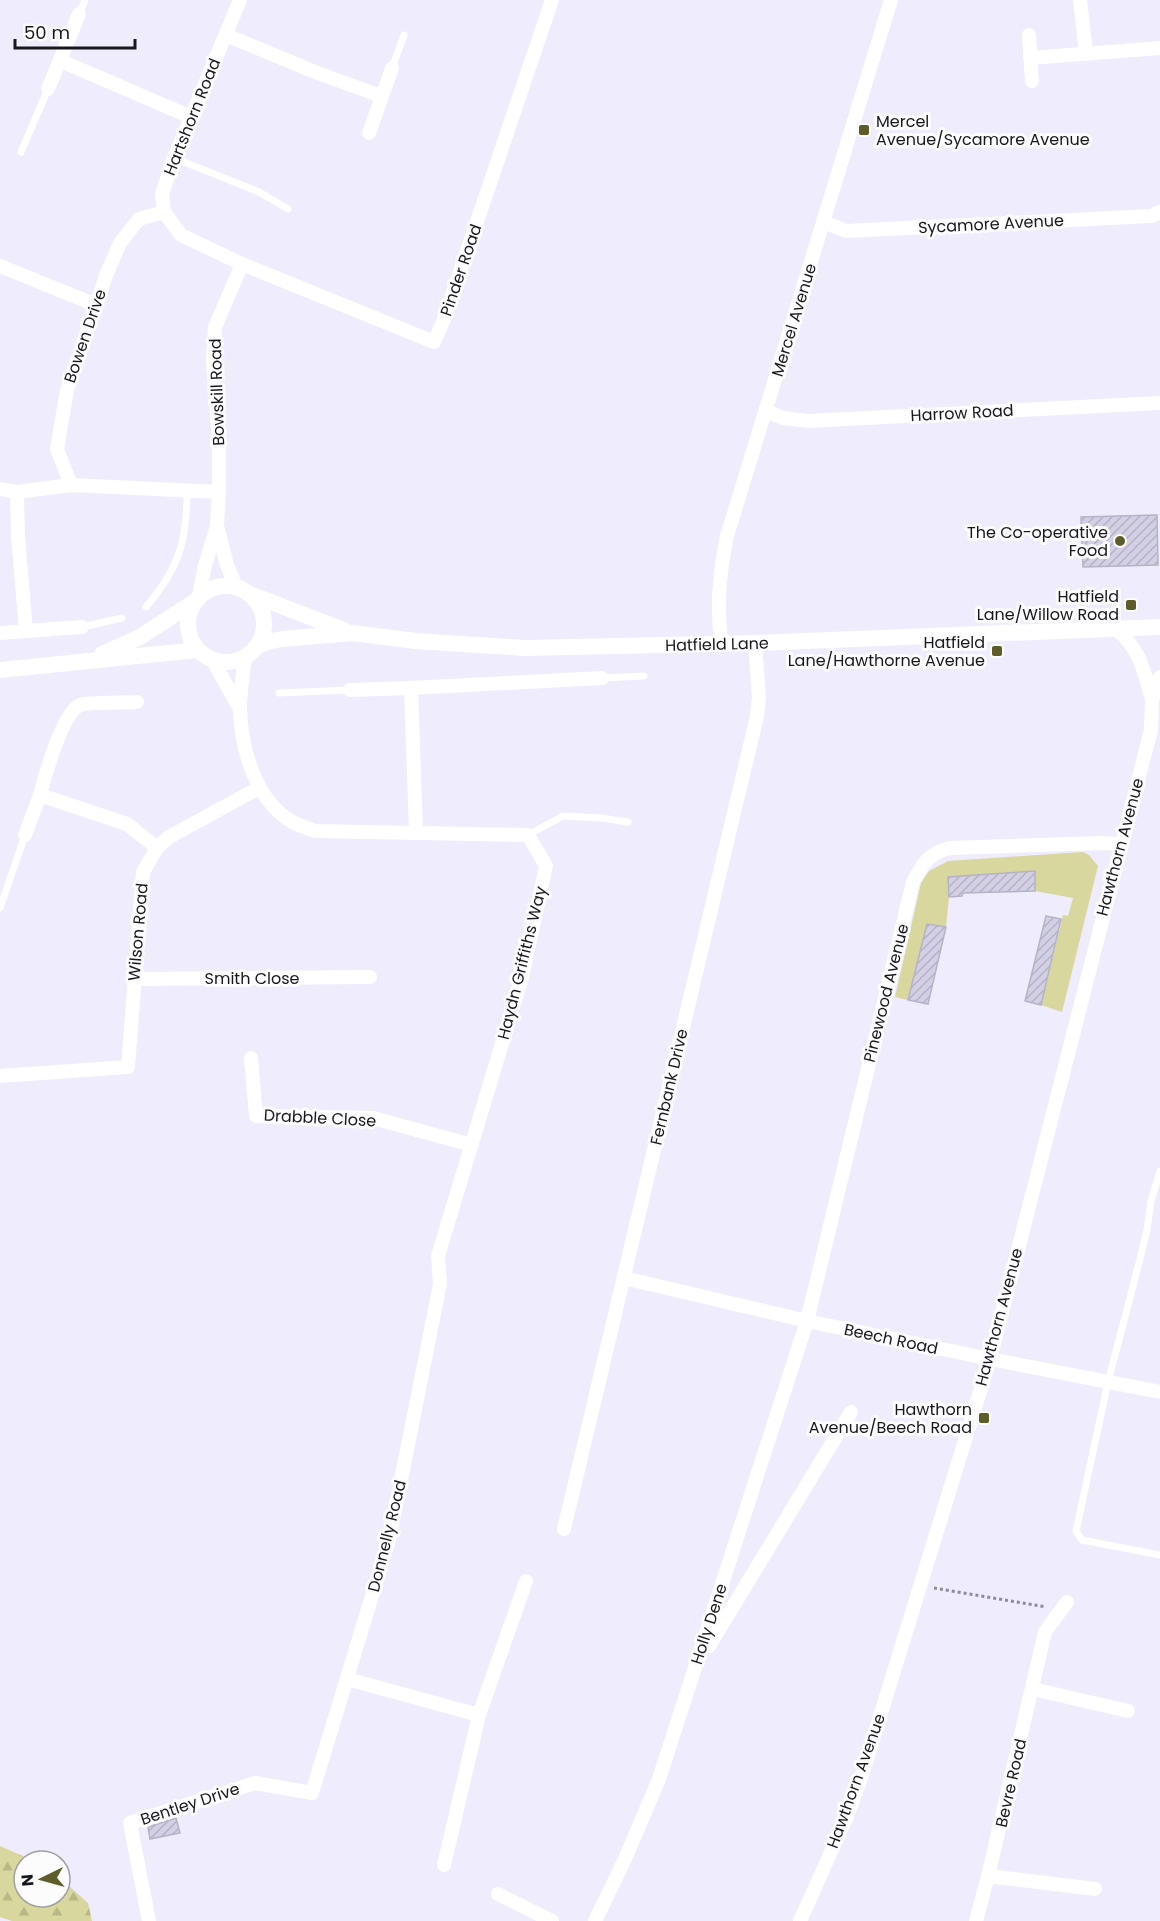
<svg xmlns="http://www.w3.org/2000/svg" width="1160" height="1921" font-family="Poppins,sans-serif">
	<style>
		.grass { fill: #d8d79d }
		.forest { fill: url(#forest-firs) }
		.building { fill: url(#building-hatch); stroke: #b5b3c7; stroke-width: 1.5 }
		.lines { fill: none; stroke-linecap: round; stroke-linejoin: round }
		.path { stroke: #8e8c99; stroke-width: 3; stroke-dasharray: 3 3; stroke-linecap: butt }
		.service { stroke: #fff; stroke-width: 7 }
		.minor { stroke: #fff; stroke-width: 14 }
		.tertiary { stroke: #fff; stroke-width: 16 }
		.poi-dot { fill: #5e5d29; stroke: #fcfcfc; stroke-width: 2 }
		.labels { text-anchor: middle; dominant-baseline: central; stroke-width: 6; stroke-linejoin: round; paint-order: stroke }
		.street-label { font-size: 16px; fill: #18171e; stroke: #fcfcfc }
		.poi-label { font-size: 16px; fill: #18171e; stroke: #fcfcfc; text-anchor: end }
	</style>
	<defs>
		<pattern id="forest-firs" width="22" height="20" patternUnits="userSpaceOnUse" patternTransform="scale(1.5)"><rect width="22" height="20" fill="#d8d79d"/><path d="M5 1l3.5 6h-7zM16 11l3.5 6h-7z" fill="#b9b887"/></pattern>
		<pattern id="building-hatch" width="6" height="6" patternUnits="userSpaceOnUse" patternTransform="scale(1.5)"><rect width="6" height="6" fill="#d3d0e5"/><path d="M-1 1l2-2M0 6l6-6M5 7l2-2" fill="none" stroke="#b4b2c4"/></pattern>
	</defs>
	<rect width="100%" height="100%" fill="#eeecfd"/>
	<path class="grass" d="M1083 852 1089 855 1098 866 1062 1012 1041 1005 1063 915 1068 916 1073 898 1035 891V871L948 877 949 897 946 927 927 924 908 1000 895 997 921 883 929 871 948 861Z"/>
	<path class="forest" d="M0 1846 34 1861H24V1897H60V1878L88 1903 92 1921H12L0 1917Z"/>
	<g class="building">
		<path d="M1157 515 1158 565 1083 567 1081 517Z"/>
		<path d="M1035 871V891L963 893 962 896 949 897 948 877Z"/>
		<path d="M1046 916 1061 919 1041 1005 1025 1001Z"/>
		<path d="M927 924 946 927 928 1004 908 1000Z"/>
		<path d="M176 1818 180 1833 150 1839 148 1827Z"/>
	</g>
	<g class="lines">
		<path class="path" d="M934 1588 1046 1607"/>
		<g class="service">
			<path d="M79 14 85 0"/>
			<path d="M392 68 404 35"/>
			<path d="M21 152 48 89"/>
			<path d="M174 158 259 192 288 209"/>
			<path d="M146 607C179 568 187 542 187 491"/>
			<path d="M82 627 122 618"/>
			<path d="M602 678 644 676"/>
			<path d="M279 693 350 690"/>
			<path d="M528 835 563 816 601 818 628 822"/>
			<path d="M0 908 25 835"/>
			<path d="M1160 1171 1151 1201 1147 1230 1138 1267 1108 1382 1076 1531 1082 1540 1160 1555"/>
		</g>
		<g class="minor">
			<path d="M240 0 174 158 162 194 164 212 181 235 242 264 434 342 443 322 552 0"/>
			<path d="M1080 0 1086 53"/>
			<path d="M226 35 315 72 381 96"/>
			<path d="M1029 35 1032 81"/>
			<path d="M1030 58 1160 48"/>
			<path d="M61 61 191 117"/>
			<path d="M48 89 79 14"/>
			<path d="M369 133 392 68"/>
			<path d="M823 222 846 231 1151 216 1160 212"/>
			<path d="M0 266 96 305"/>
			<path d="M766 411 783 418 808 421 1160 403"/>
			<path d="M71 485 57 449 67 390 107 273 120 243 139 219 164 212"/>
			<path d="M0 489 17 492 71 485 219 492"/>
			<path d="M17 492 18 536 26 631"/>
			<path d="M217 526 227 565 236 587"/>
			<path d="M199 596 205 565 217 526 219 492V441L213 360 215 327 242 264"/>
			<path d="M1115 628C1140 649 1144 670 1152 700L1160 677"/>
			<path d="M0 633 82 627"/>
			<path d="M721 643C717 604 719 575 727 536L891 0"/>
			<path d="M213 661 240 709"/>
			<path d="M411 688 602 678"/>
			<path d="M350 690 411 688 416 832"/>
			<path d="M137 702C126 703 87 702 80 705 62 713 45 776 40 795L127 824 157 848"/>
			<path d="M25 835 40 795"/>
			<path d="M134 979 370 977"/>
			<path d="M251 1058 256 1116 373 1118 472 1145"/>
			<path d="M0 1076 128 1067 143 872 157 848 169 837 259 788"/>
			<path d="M624 1278 807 1321 990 1359 1160 1392"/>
			<path d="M564 1529 757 716 759 697 755 643"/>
			<path d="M709 1646 851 1412"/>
			<path d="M347 1679 479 1715 526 1581"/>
			<path d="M1033 1689 1128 1711"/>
			<path d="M444 1865 479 1715"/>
			<path d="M988 1876 1095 1889"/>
			<path d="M498 1894 552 1921"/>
			<path d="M149 1921 130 1823 255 1783 312 1793 389 1540 440 1284 438 1256 522 977 546 866 528 835 315 831C307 828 297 825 289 820 255 798 241 748 240 709 240 692 243 674 245 658"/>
			<path d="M595 1921 625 1859 659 1779 807 1321 913 882C923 863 929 853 950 848L1100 843 1121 844"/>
			<path d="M800 1921 848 1814 862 1775 990 1359 1151 730 1152 700"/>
			<path d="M976 1921 988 1876 1045 1632 1067 1602"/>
		</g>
		<g class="tertiary">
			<circle cx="226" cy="624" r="38"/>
			<path d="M250 594 346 631"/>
			<path id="s1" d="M257 646 271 641 282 639 353 633 415 641 524 648 755 643 1160 627"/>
			<path d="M102 654 140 637 194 602"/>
			<path d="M0 670 197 650"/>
		</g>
	</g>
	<g class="poi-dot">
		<rect x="858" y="124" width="12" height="12" rx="3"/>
		<circle cx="1120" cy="541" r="6"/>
		<rect x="1125" y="599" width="12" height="12" rx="3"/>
		<rect x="991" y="645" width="12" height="12" rx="3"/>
		<rect x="978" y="1412" width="12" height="12" rx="3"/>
	</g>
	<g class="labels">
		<g class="street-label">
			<text transform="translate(192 117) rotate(-68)">Hartshorn Road</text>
			<text transform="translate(991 224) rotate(-3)">Sycamore Avenue</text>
			<text transform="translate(461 270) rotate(-71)">Pinder Road</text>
			<text transform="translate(794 320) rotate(-73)">Mercel Avenue</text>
			<text transform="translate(85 336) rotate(-71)">Bowen Drive</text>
			<text transform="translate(217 392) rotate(-92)">Bowskill Road</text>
			<text transform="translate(962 413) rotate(-3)">Harrow Road</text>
			<text stroke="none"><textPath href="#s1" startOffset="462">Hatfield Lane</textPath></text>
			<text transform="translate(1120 847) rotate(-75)">Hawthorn Avenue</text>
			<text transform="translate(138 932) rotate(-85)">Wilson Road</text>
			<text transform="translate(522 963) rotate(-76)">Haydn Griffiths Way</text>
			<text x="252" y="978">Smith Close</text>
			<text transform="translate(886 993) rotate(-76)">Pinewood Avenue</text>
			<text transform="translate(669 1087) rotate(-77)">Fernbank Drive</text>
			<text transform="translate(320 1118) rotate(3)">Drabble Close</text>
			<text transform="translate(999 1317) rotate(-75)">Hawthorn Avenue</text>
			<text transform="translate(891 1339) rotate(12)">Beech Road</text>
			<text transform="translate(387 1536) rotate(-76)">Donnelly Road</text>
			<text transform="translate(709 1624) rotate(-72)">Holly Dene</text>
			<text transform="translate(856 1781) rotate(-70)">Hawthorn Avenue</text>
			<text transform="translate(1011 1783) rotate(-77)">Bevre Road</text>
			<text transform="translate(190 1804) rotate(-18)">Bentley Drive</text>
		</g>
		<g class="poi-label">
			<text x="876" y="121" text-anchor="start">Mercel<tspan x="876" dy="18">Avenue/Sycamore Avenue</tspan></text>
			<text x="1108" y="532">The Co-operative<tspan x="1108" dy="18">Food</tspan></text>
			<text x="1119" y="596">Hatfield<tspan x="1119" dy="18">Lane/Willow Road</tspan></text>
			<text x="985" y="642">Hatfield<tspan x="985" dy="18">Lane/Hawthorne Avenue</tspan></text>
			<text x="972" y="1409">Hawthorn<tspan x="972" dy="18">Avenue/Beech Road</tspan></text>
		</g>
	</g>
	<g transform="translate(42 1879) rotate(265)"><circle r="28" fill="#fcfcfc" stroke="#a1a0a3" stroke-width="1.5"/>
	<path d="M0-4.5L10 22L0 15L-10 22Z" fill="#5e5d29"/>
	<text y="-9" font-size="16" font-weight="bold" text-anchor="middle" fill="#18171e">N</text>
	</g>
	<path d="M15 39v9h120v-9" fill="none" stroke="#18171e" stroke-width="3"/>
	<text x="24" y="39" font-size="18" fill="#18171e" stroke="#fcfcfc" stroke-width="4.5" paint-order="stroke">50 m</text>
</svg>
